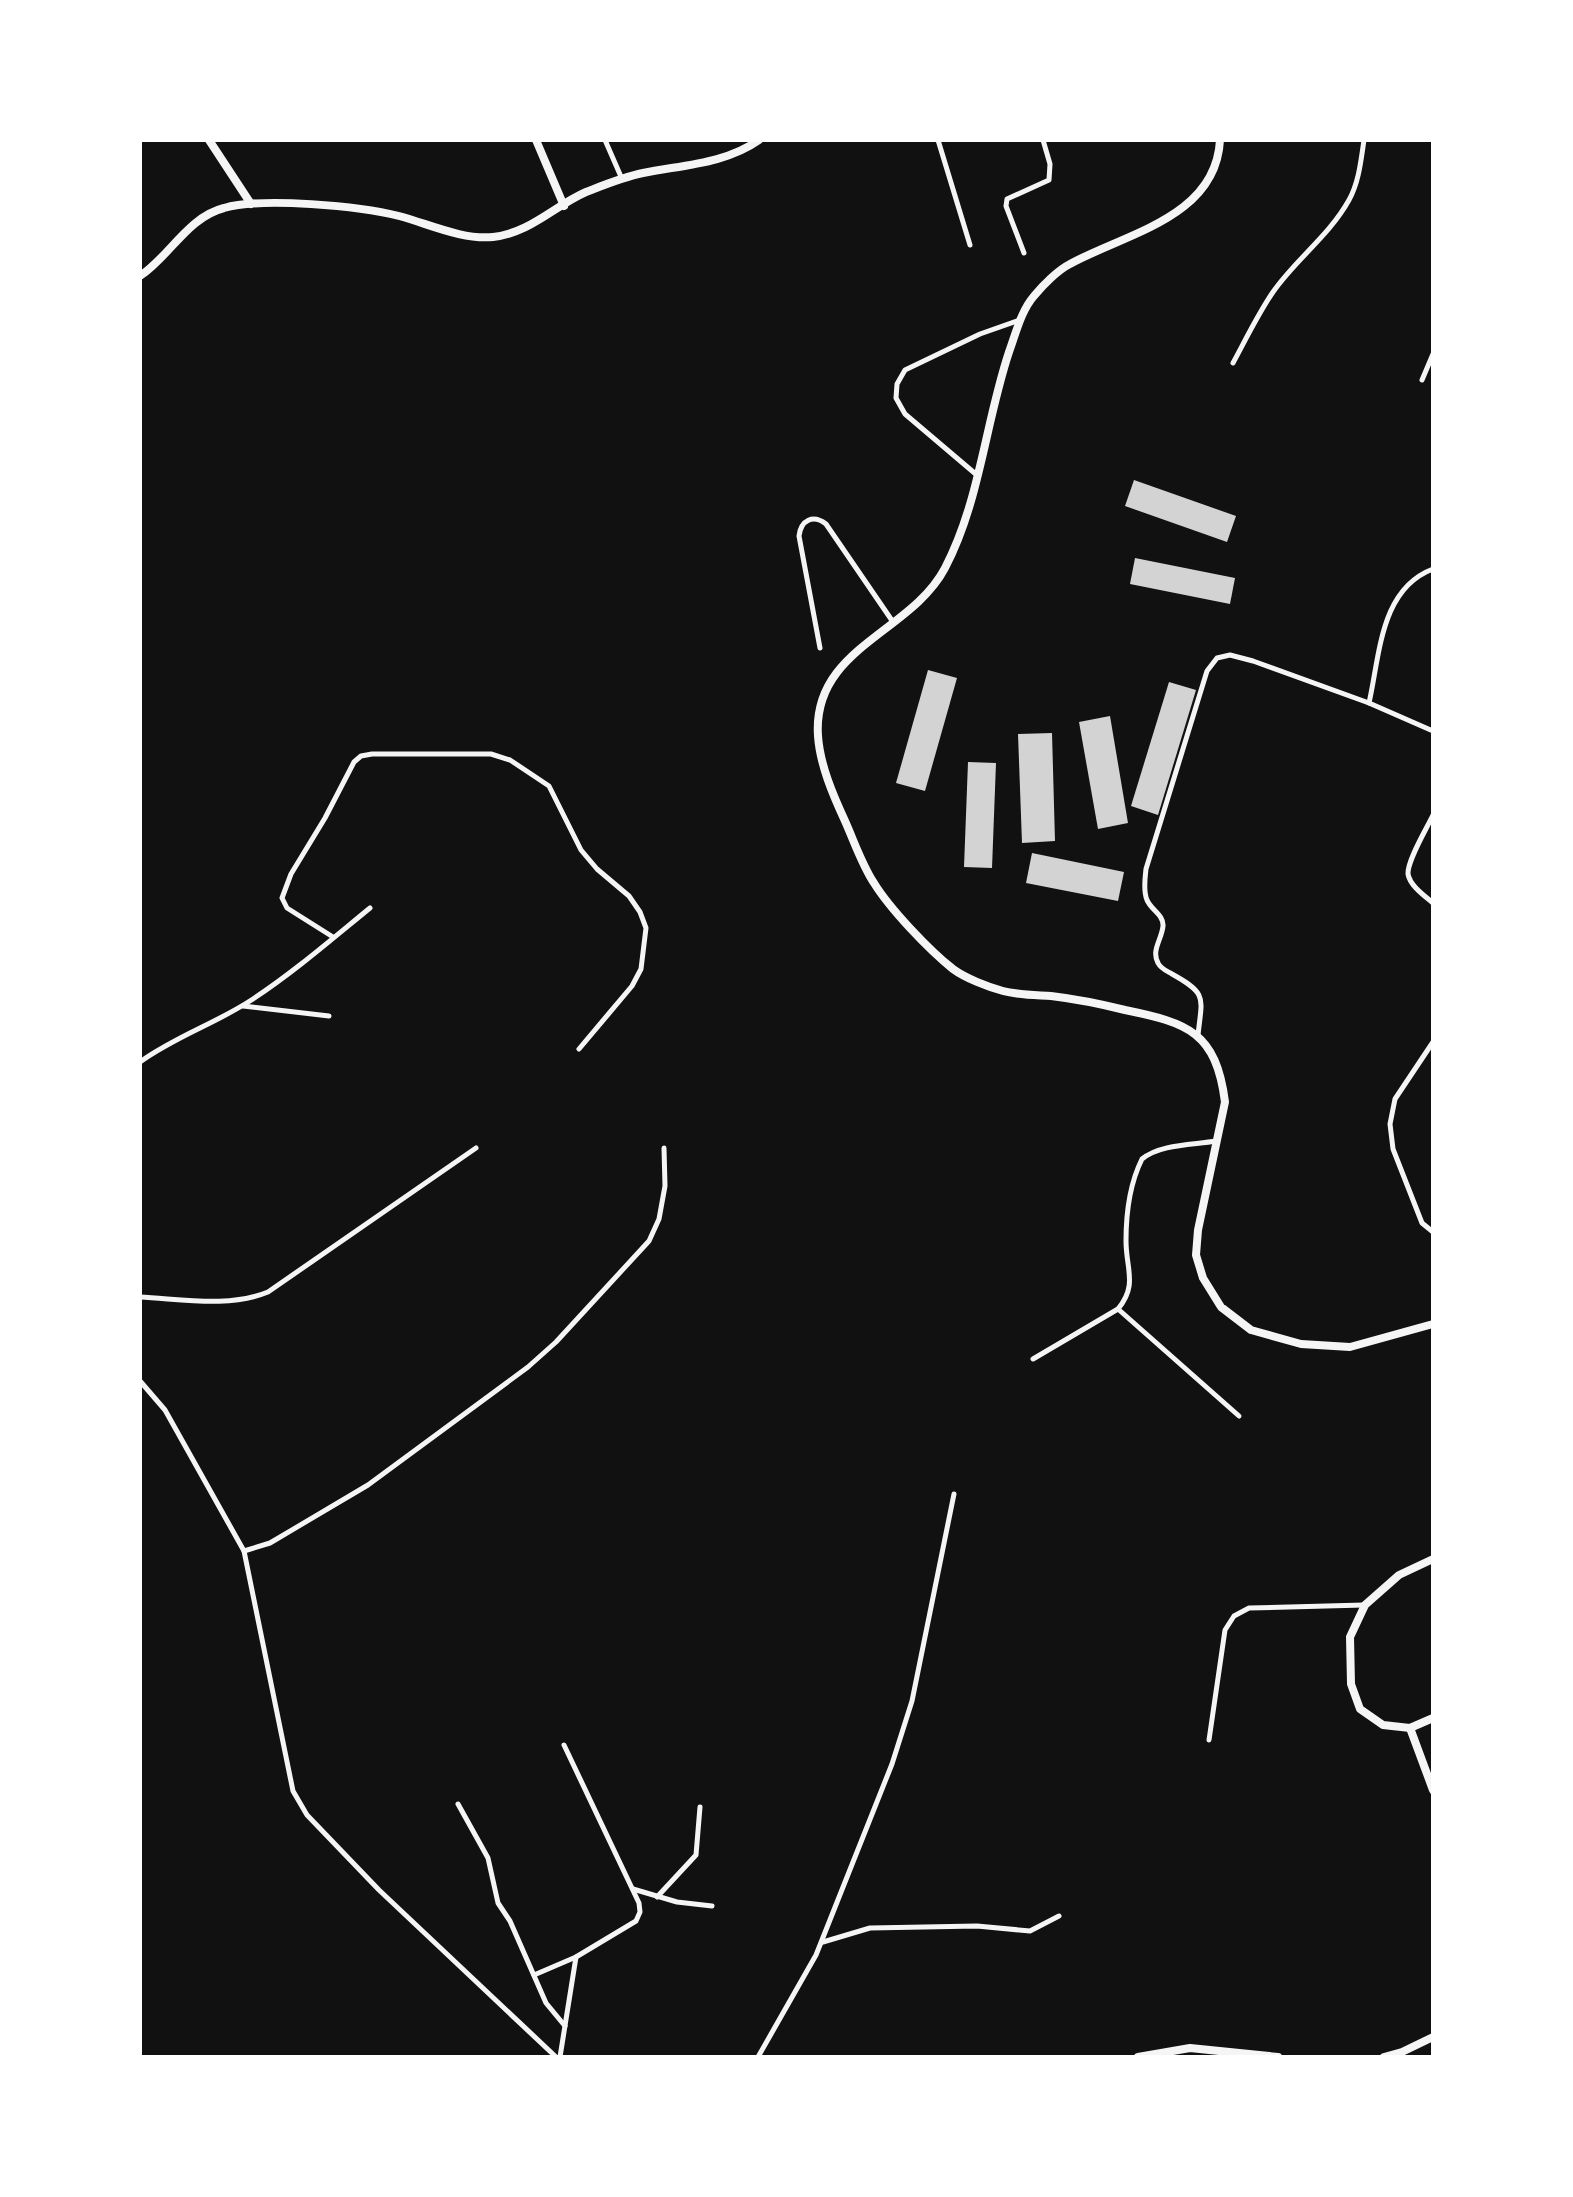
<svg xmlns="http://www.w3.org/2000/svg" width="1573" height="2197" font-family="Barlow,sans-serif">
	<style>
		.building { fill: #d3d3d3 }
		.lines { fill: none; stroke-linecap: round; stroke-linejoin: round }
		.service { stroke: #f5f5f5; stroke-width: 5 }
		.minor { stroke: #f5f5f5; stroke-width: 8 }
	</style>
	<rect width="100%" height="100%" fill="#111"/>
	<g class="building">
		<path d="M1134 480 1236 516 1227 542 1125 506Z"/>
		<path d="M1135 558 1235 578 1230 604 1130 584Z"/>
		<path d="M928 670 957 678 925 791 896 783Z"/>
		<path d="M1169 682 1196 690 1158 815 1131 806Z"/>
		<path d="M1110 716 1128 823 1098 829 1079 722Z"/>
		<path d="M1052 733 1055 841 1022 843 1018 734Z"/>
		<path d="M968 762 996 763 992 868 964 867Z"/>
		<path d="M1032 853 1124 872 1118 901 1026 883Z"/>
	</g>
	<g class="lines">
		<g class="service">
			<path d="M605 140 622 179"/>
			<path d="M938 140 970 245"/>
			<path d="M1024 253 1006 206 1007 199 1049 180 1050 164 1043 140"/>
			<path d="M1233 363C1246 339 1258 314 1273 292 1296 259 1329 236 1349 200 1359 182 1361 160 1364 140"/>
			<path d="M1422 380 1433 354"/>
			<path d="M978 476 905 414 896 398 897 384 905 370 980 334 1020 320"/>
			<path d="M820 648 799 536C801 520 813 514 826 524L893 622"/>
			<path d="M1369 703C1380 655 1380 589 1433 569"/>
			<path d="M1433 815C1427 828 1407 861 1408 874 1410 886 1425 896 1433 903"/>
			<path d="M333 937 287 908 282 898 291 874 325 818 354 762 361 756 372 754H491L510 760 549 786 581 850 597 869 629 896 640 912 646 928 641 969 632 986 579 1049"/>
			<path d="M243 1006 329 1016"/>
			<path d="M1198 1035C1202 997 1208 994 1172 974 1167 971 1161 969 1158 963 1151 950 1162 939 1163 926 1164 915 1151 910 1147 900 1143 891 1145 878 1146 869L1207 671 1217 658 1230 655 1253 661 1369 703 1433 731"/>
			<path d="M1433 1042 1395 1099 1390 1124 1393 1149 1422 1223 1433 1232"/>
			<path d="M140 1062C176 1036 217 1023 253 999 294 972 332 939 370 908"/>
			<path d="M140 1297C182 1299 229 1308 268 1292L476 1148"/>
			<path d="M1118 1309 1239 1416"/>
			<path d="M1033 1359 1118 1309C1138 1285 1126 1269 1126 1241 1126 1215 1130 1183 1142 1159 1160 1144 1193 1145 1216 1141"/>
			<path d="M140 1381 165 1410 244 1551 293 1791 307 1815 379 1890 556 2057"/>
			<path d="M244 1551 270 1543 368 1485 528 1367 556 1342 649 1241 659 1219 665 1186 664 1148"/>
			<path d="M1209 1740 1225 1630 1234 1616 1249 1608 1364 1605"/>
			<path d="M458 1804 488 1858 498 1903 510 1921 546 2003 565 2026"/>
			<path d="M633 1889 677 1902 712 1906"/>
			<path d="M657 1897 696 1855 700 1807"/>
			<path d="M823 1942 870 1928 977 1926 1030 1931 1059 1916"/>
			<path d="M534 1975 576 1957 636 1921 640 1912 639 1903 564 1745"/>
			<path d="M560 2057 576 1957"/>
			<path d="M758 2057 816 1955 892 1764 912 1701 954 1494"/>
		</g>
		<g class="minor">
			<path d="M209 140 251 204"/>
			<path d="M536 140 564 206"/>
			<path d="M1220 140C1216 218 1124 234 1070 264 1058 270 1043 285 1034 296 1021 311 1016 333 1009 352 985 424 980 501 945 568 911 633 812 648 818 736 820 765 833 795 845 821 854 841 862 865 874 883 890 909 929 950 953 969 965 978 988 987 1003 991 1018 995 1036 995 1051 996 1076 999 1101 1004 1125 1010 1188 1023 1216 1032 1225 1102L1198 1230 1196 1255 1203 1278 1221 1307 1251 1330 1301 1344 1350 1347 1433 1324"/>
			<path d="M140 276C169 257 188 217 224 208 262 197 360 206 399 216 429 224 462 240 493 237 530 233 554 206 586 192 604 185 623 177 643 173 682 165 725 164 759 140"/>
			<path d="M1433 1559 1399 1575 1365 1605 1350 1637 1351 1684 1360 1709 1383 1725 1410 1728 1433 1718"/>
			<path d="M1410 1728 1433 1790"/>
			<path d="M1138 2057 1190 2048 1278 2057"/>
			<path d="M1384 2057 1402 2052 1433 2037"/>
		</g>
	</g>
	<rect width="1573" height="2197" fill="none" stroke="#ffffff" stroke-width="284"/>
</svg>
